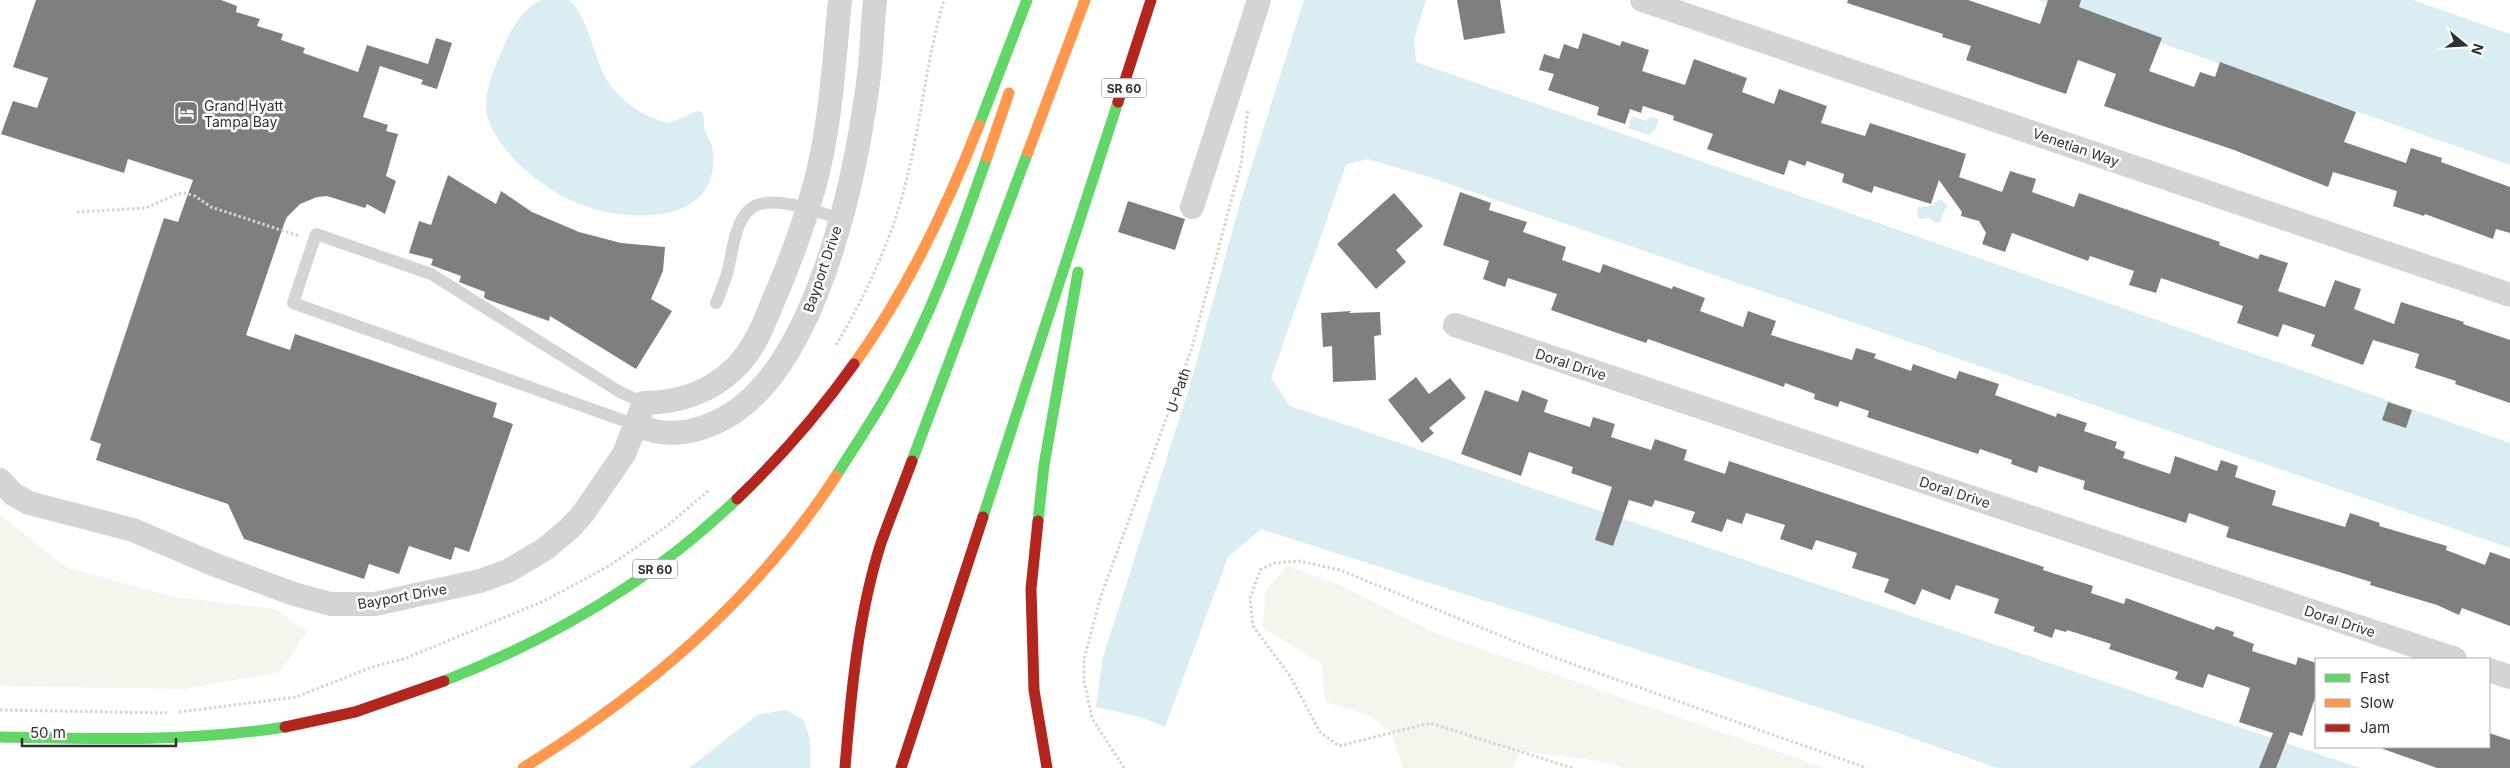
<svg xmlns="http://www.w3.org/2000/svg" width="2510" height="768" font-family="Inter,sans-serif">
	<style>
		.green { fill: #f3f6ed }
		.water { fill: #d9edf3 }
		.building { fill: #7f7f7f }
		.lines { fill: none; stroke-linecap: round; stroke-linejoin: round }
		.path { stroke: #d4d4d4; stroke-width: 3; stroke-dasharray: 2.5 2.5; stroke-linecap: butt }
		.lane { stroke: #d4d4d4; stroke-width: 12 }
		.street { stroke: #d4d4d4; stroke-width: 24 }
		.fast { stroke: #63d668; stroke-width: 11 }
		.slow { stroke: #ff974d; stroke-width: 11 }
		.jam { stroke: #b3261e; stroke-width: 11 }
		.labels { text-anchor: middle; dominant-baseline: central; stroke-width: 5; stroke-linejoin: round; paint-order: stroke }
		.shield { fill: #fff; stroke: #6e6e6e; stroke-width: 1 }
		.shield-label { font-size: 12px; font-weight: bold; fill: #303030 }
		.poi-label { font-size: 14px; fill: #303030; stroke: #fff; text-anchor: start }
		.street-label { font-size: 14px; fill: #303030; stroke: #fff }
	</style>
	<rect width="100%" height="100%" fill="#fff"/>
	<g class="green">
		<path d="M0 515 65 567 174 597 275 609 307 632 280 672 186 689 0 686Z"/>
		<path d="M1287 566 1337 584 1438 634 1825 768H1623L1601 761 1520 751 1513 768H1403L1391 732 1369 715 1325 702 1322 664 1263 628 1265 591Z"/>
	</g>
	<g class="water">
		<path d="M541 0C548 0 561 0 568 0 583 6 596 58 603 73 615 98 642 117 669 123L697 111 702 112C705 118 703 123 705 130 708 137 712 144 713 151 721 227 625 223 577 203 545 191 495 150 487 115 484 101 489 81 495 67 504 44 516 12 541 0Z"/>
		<path d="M1304 0H1426L1414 39 1416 62 2510 443V548L1423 175 1367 159 1346 165 1271 378 1290 406 2360 768H1997L1895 732 1261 529 1228 557 1165 727 1140 717 1096 707 1103 657 1190 385 1240 203Z"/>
		<path d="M2038 0H2413L2510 34V165Z"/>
		<path d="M1632 116 1646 121 1650 117 1659 119 1656 128 1649 135 1628 128Z"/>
		<path d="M1938 200H1942L1947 205 1940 222 1936 223 1929 218 1921 219 1917 217 1918 207 1931 206Z"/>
		<path d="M785 710 803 719 810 739V768H689L757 715Z"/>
	</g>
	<g class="building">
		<path d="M36 0H221L237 6 236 12 260 19 257 26 283 34 281 40 305 48 303 53 358 72 367 45 428 64 436 38 452 43 437 89 421 84 423 80 380 66 363 117 388 125 386 131 398 134 386 176 396 181 385 214 367 204 365 208 327 196 317 197 300 204 287 217 284 224 246 335 290 350 295 334 497 403 493 417 513 424 469 552 455 547 451 560 409 546 399 574 369 564 364 579 244 539 228 504 96 460 101 444 90 440 164 218 178 222 193 180 128 159 124 173 1 134 13 101 37 108 48 78 13 67Z"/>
		<path d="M1457 0H1500L1505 33 1464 40Z"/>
		<path d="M1848 0H1968L2040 24 2048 0H2081L2079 7 2162 38 2149 71 2194 87 2200 72 2215 77 2220 62 2356 112 2344 142 2406 163 2411 148 2442 158 2441 162 2510 187V233L2496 229 2493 239 2425 214 2424 216 2393 206 2397 191 2333 172 2328 187 2234 150 2104 106 2116 74 2078 60 2066 94 1966 60 1971 46 1942 37 1943 34 1847 3Z"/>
		<path d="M1583 33 1620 46 1622 41 1649 50 1642 71 1685 85 1694 59 1747 78 1742 92 1774 104 1779 89 1827 106 1821 123 1865 136 1870 123 1966 154 1959 177 2002 192 2010 171 2036 179 2032 192 2074 207 2079 193 2220 242 2219 245 2258 259 2260 254 2288 263 2278 291 2325 307 2335 280 2361 289 2354 309 2394 324 2401 302 2464 322 2463 324 2510 340V403L2455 384 2456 381 2415 368 2419 354 2373 340 2363 365 2311 346 2315 335 2283 324 2278 337 2237 323 2243 306 2161 278 2156 293 2129 285 2134 271 2090 256 2088 261 2012 233 2005 252 1982 244 1986 233 1979 221 1961 216 1962 212 1939 180 1931 204 1874 186 1872 193 1842 182 1844 174 1807 161 1805 166 1789 160 1784 175 1707 149 1713 134 1673 120 1674 116 1643 106 1641 113 1630 109 1625 124 1597 115 1599 107 1548 90 1554 74 1539 70 1544 54 1559 59 1564 44 1578 49Z"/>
		<path d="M448 175 496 204 501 191 532 212 579 232 621 243 665 247 663 271 651 299 672 311 636 369 550 316 549 321 486 299 484 297 485 292 459 282 461 276 431 265 433 259 409 253 419 221 431 225Z"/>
		<path d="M1460 192 1491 203 1489 210 1527 222 1523 232 1566 247 1562 260 1600 273 1603 264 1672 289 1673 286 1705 298 1700 311 1743 327 1748 311 1776 321 1771 335 1852 360 1856 348 1876 354 1874 358 1911 371 1913 364 1956 379 1959 371 1999 384 1995 395 2056 417 2057 413 2087 423 2084 431 2117 442 2115 448 2125 452 2123 458 2170 474 2175 456 2217 471 2221 460 2238 466 2235 477 2276 491 2272 505 2345 527 2350 513 2380 523 2379 526 2447 546 2446 550 2485 565 2490 552 2510 559V626L2462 608 2459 615 2437 605 2370 585 2371 582 2226 537 2229 527 2189 513 2186 523 2083 489 2085 481 2039 466 2037 473 2011 464 2012 460 1980 449 1978 454 1867 417 1869 411 1840 401 1838 407 1814 399 1815 394 1785 383 1784 387 1648 339 1646 343 1551 310 1557 294 1508 278 1505 287 1483 279 1489 261 1443 245Z"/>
		<path d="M1394 193 1423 226 1396 250 1406 262 1376 289 1337 244Z"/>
		<path d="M1128 201 1185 219 1175 250 1118 232Z"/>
		<path d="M1351 311 1349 313 1380 312 1381 335 1374 336 1376 380 1333 382 1332 346 1323 347 1321 313Z"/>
		<path d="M1416 377 1429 394 1450 378 1466 398 1429 428 1434 433 1422 443 1388 400Z"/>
		<path d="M1485 390 1518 402 1522 390 1548 400 1544 412 1590 427 1593 417 1615 424 1611 437 1651 450 1655 439 1687 450 1684 460 1725 474 1729 461 2044 567 2043 570 2093 586 2091 593 2124 604 2126 598 2214 630 2216 626 2234 632 2233 636 2254 644 2252 651 2296 665 2298 657 2316 663V695L2302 736 2290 732 2276 768H2259L2273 733 2239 722 2250 688 2208 674 2203 688 2175 679 2178 672 2109 649 2111 644 2067 630 2066 632 2055 629 2052 638 2033 631 2035 627 1994 613 1999 599 1956 585 1950 600 1922 589 1915 605 1884 592 1889 579 1852 568 1857 553 1816 540 1812 550 1780 539 1785 525 1746 513 1742 524 1727 519 1722 532 1691 522 1695 512 1655 500 1652 507 1629 500 1613 546 1595 540 1612 487 1571 473 1573 467 1529 452 1521 476 1461 454Z"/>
		<path d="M2388 402 2412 410 2406 428 2382 420Z"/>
		<path d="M2489 733 2510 740V768H2437L2383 749V747H2489Z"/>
	</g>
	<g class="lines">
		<g class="path">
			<path d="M77 212 146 208 177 194 184 193 195 196 211 207 299 236"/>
			<path d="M836 345C866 295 890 243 905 186 921 124 926 61 944 0"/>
			<path d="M0 710 167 713"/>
			<path d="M179 712 296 697 375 666 404 659 544 601 609 566 667 526 709 490"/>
			<path d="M1124 768 1092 718 1084 681V659L1101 596 1191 351 1241 164 1248 109"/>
			<path d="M1572 768 1430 723 1339 746 1320 732 1290 676 1253 626 1250 598 1260 570 1274 563 1299 561 1340 570 1553 657 1867 768"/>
		</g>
		<g class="lane">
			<path d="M716 303C720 293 724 284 727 274 733 253 734 211 760 204 782 198 819 212 840 219"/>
			<path d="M636 425 293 303 316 234 431 274 620 392 644 403"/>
		</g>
		<g class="street">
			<path d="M1642 0 2510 295"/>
			<path d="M1192 207 1259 0"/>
			<path d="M1455 325 2455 659"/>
			<path d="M636 425C661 436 687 435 712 424 814 384 855 180 868 83 872 56 872 27 875 0"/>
			<path d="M0 480 13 494 29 503 133 530 213 564 294 594 331 604H375L480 581 508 571 545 549 569 529 582 515 624 454 644 403C678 403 711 392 736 367 754 349 764 324 773 301 790 263 804 224 815 184 831 124 834 61 840 0"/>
			<path d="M2489 670 2510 677"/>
		</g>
		<g class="fast">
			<path d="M979 125 1027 0"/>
			<path d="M912 461 1028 152"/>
			<path d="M836 476C860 438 886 400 906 359 939 294 963 226 987 157"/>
			<path d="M983 517 1118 102"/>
			<path d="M1038 521 1044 465 1078 272"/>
			<path d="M444 681C554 638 652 581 737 499"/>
			<path d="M0 737C96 739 190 742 285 727"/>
		</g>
		<g class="slow">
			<path d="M1028 152 1085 0"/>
			<path d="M987 157 1009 93"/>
			<path d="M854 364C907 291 946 209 979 125"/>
			<path d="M523 768C646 692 756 599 836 476"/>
		</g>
		<g class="jam">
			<path d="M1118 102 1151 0"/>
			<path d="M737 499C781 457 819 413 854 364"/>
			<path d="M1038 521 1031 589 1034 690 1047 768"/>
			<path d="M285 727 355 712 444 681"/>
			<path d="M845 768C851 693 858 615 881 543 891 515 902 488 912 461"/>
			<path d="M901 768 983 517"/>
		</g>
	</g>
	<defs>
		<symbol id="hotel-square" viewBox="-11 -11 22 22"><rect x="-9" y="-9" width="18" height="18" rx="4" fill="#787878" stroke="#fff"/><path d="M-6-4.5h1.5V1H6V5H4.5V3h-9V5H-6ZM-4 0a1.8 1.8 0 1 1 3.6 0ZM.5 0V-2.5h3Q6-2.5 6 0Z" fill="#fff"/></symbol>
	</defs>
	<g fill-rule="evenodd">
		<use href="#hotel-square" x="172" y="99" width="28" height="28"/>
	</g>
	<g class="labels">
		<g class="shield">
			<rect x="1101.5" y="78.5" width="45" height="19" rx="4"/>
			<rect x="632.5" y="559.5" width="45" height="19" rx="4"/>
		</g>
		<g class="shield-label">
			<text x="1124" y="88">SR 60</text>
			<text x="655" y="569">SR 60</text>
		</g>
		<g class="poi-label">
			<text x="204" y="105">Grand Hyatt<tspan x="204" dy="16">Tampa Bay</tspan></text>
		</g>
		<g class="street-label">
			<text transform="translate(2076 147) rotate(19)">Venetian Way</text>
			<text transform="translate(822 269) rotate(-71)">Bayport Drive</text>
			<text transform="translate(1571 364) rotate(18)">Doral Drive</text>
			<text transform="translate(1178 390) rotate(-71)">U-Path</text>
			<text transform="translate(1955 492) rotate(18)">Doral Drive</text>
			<text transform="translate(402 596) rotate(-10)">Bayport Drive</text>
			<text transform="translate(2340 621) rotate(18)">Doral Drive</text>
		</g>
	</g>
	<rect x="2315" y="658" width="175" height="90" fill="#ffffff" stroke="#acacac"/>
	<rect x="2325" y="674" width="25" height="8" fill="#63d668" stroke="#acacac"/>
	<text x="2360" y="683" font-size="15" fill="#303030">Fast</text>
	<rect x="2325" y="699" width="25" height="8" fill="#ff974d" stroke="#acacac"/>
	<text x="2360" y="708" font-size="15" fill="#303030">Slow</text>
	<rect x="2325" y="724" width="25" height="8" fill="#b3261e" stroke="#acacac"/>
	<text x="2360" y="733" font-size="15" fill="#303030">Jam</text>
	<g transform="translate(2465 45) rotate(108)" stroke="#ffffff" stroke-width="4" paint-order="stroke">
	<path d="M0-4L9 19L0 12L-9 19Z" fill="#303030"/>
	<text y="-8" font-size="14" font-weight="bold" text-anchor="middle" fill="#303030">N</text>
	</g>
	<path d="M22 738v8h154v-8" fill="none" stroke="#303030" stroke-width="2.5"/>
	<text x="30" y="738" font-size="15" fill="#303030" stroke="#ffffff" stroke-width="4" paint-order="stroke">50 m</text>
</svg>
